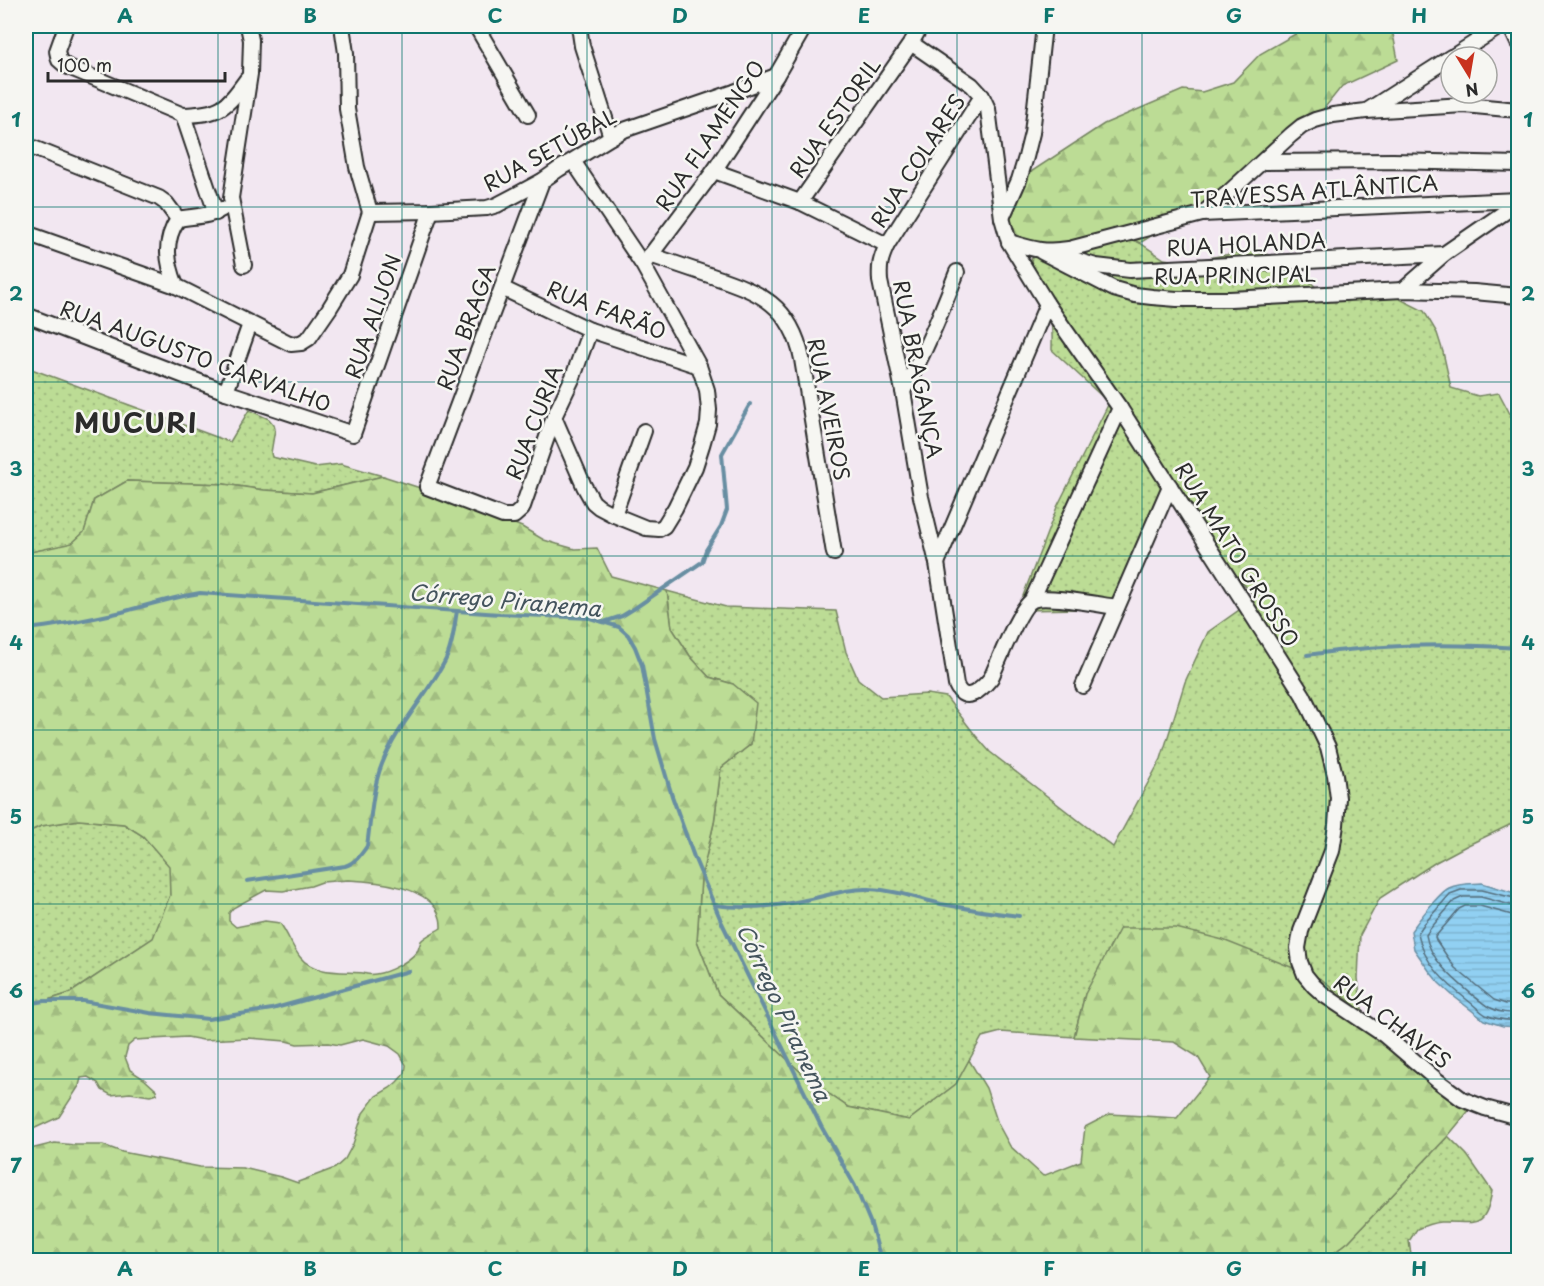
<svg xmlns="http://www.w3.org/2000/svg" width="1544" height="1286" font-family="'Playpen Sans',sans-serif">
	<style>
		.grass { fill: url(#grass-dots); stroke: #748460; stroke-width: 1.5 }
		.forest { fill: url(#forest-firs); stroke: #748460; stroke-width: 1.5; fill-rule: evenodd }
		.water { fill: url(#water-rules); stroke: #688ea2; stroke-width: 1.5 }
		.lines { fill: none; stroke-linecap: round; stroke-linejoin: round }
		.shore { stroke: #546d7b; stroke-width: 1.5 }
		.stream { stroke: #688ea2; stroke-width: 4 }
		.street-casing { stroke: #2b2b2b; stroke-width: 18 }
		.street { stroke: #f6f6f2; stroke-width: 14 }
		.grid { fill: none; stroke: #0f766e; stroke-width: 1.5; stroke-opacity: 0.55 }
		.labels { text-anchor: middle; dominant-baseline: central; stroke-width: 5; stroke-linejoin: round; paint-order: stroke }
		.street-label { font-size: 21px; fill: #2b2b2b; stroke: #f6f6f2 }
		.water-label { font-size: 22px; font-style: italic; fill: #44545d; stroke: #f6f6f2 }
		.district-label { font-size: 27px; font-weight: bold; letter-spacing: 1.5px; fill: #2b2b2b; stroke: #f6f6f2 }
		.neatline { fill: none; stroke: #0f766e; stroke-width: 2 }
		.grid-label { font-size: 20px; text-anchor: middle; font-weight: bold; fill: #0f766e }
	</style>
	<defs>
		<pattern id="grass-dots" width="8" height="8" patternUnits="userSpaceOnUse" patternTransform="scale(1.5)"><rect width="8" height="8" fill="#bcdc95"/><path d="M2 2h.1M6 6h.1" fill="none" stroke="#a2bd81" stroke-width="1.8" stroke-linecap="round"/></pattern>
		<pattern id="forest-firs" width="22" height="20" patternUnits="userSpaceOnUse" patternTransform="scale(1.5)"><rect width="22" height="20" fill="#bcdc95"/><path d="M5 1l3.5 6h-7zM16 11l3.5 6h-7z" fill="#a2bd81"/></pattern>
		<pattern id="water-rules" width="6" height="5" patternUnits="userSpaceOnUse" patternTransform="scale(1.5)"><rect width="6" height="5" fill="#91d0f2"/><path d="M0 2.5h6" fill="none" stroke="#7db3d0"/></pattern>
	</defs>
	<rect width="100%" height="100%" fill="#f2e7f1"/>
	<filter id="ink" filterUnits="userSpaceOnUse"><feTurbulence type="fractalNoise" baseFrequency=".0167" numOctaves="2"/><feDisplacementMap in="SourceGraphic" scale="12" xChannelSelector="R" yChannelSelector="G"/><feConvolveMatrix kernelMatrix="1 2 1 2 8 2 1 2 1" color-interpolation-filters="sRGB"/></filter>
	<g filter="url(#ink)">
		<g class="grass">
			<path d="M1125 235 1140 243 1164 259 1186 262 1247 251 1282 257 1317 288 1382 290 1424 311 1437 333 1443 352 1451 388 1478 396 1499 393 1518 429V821L1466 846 1436 862 1380 898 1360 935 1358 978 1361 1005 1364 1015 1085 994 1074 1037 1001 1032 982 1037 956 1084 909 1120 848 1107 810 1081 718 994 697 941 701 878 714 823 721 768 751 744 733 684 709 677 690 656 672 628 667 591 726 607 836 611 846 652 858 679 881 697 927 694 946 697 976 736 990 752 1113 847 1161 759 1185 682 1208 632 1256 598 1163 492 1120 614 1084 609 1022 610 1023 596 1057 507 1109 403 1052 350C1052 340 1053 326 1050 317 1039 289 1019 278 1037 247Z"/>
			<path d="M26 367 230 442 249 410 269 419 274 425 275 429 271 453 272 457 315 467 341 464 383 476 312 493 264 490 224 484 127 481 94 500 84 533 72 544 26 553Z"/>
			<path d="M79 820 124 824 143 836 170 866V895L154 938 70 993 45 1001 26 1004V833L41 826Z"/>
			<path d="M1448 1136 1467 1155 1492 1191C1485 1232 1474 1221 1440 1222 1432 1223 1424 1226 1417 1229L1409 1241 1411 1255 1415 1260H1325L1349 1241Z"/>
		</g>
		<g class="forest">
			<path d="M1321 26H1386L1393 34 1398 60 1342 86 1322 111 1254 172 1140 243 1125 235 1037 247 1015 241 1008 218 1020 179 1104 124 1183 90 1202 92 1233 82 1260 54 1304 29Z"/>
			<path d="M383 476 445 496 522 527 544 540 557 544 575 549 597 548 611 576 667 591 672 628 690 656 709 677 733 684 756 703 751 744 721 768 714 823 701 878 697 941 718 994 810 1081 848 1107 909 1120 956 1084 969 1060 986 1088 998 1124 1010 1146 1043 1176 1081 1161 1085 1127 1110 1114 1177 1118 1210 1077 1198 1057 1174 1042 1074 1037 1085 994 1120 928H1176L1223 940 1321 979 1346 998 1471 1108 1448 1136 1349 1241 1325 1260H26V1150L55 1143 75 1145H103L122 1152 200 1167 243 1168 281 1177 298 1183V1182L335 1168 345 1159 353 1144 363 1113 376 1096 390 1088 397 1082 405 1073 406 1065 400 1054 389 1046 363 1039 340 1045 328 1043 297 1044 286 1041 249 1038 203 1040 187 1037 135 1040 128 1046 125 1057 130 1070 144 1079 156 1090 157 1094 150 1096 130 1093 111 1095 102 1090 98 1083 88 1077 81 1078 79 1086 59 1117 31 1130H26V1004L45 1001 70 993 153 938 170 895 169 866 143 836 124 824 79 820 41 826 26 833V731L30 696 26 694V553L72 543 84 532 94 500 127 481 224 484 264 490 312 493ZM348 880C375 881 432 886 440 918 441 921 441 925 441 928 435 932 425 936 421 941 420 944 419 947 418 950 409 963 378 979 363 973 343 971 314 975 300 957 292 947 288 934 280 923L265 921 236 927 229 921V913L233 908 266 890 283 891 311 886 322 882Z"/>
		</g>
		<path class="water" d="M1482 883 1518 894V1027L1503 1026 1484 1020 1452 995 1439 983 1430 972 1414 949 1411 931C1418 921 1439 893 1449 888 1460 883 1471 884 1482 883Z"/>
		<g class="lines">
			<g class="shore">
				<path d="M1518 899 1482 890H1461L1450 894 1424 924 1418 933C1423 964 1448 985 1471 1003 1476 1007 1481 1012 1486 1015 1496 1020 1508 1020 1518 1021"/>
				<path d="M1518 907 1481 897H1463L1454 901 1430 929 1426 935C1430 961 1456 981 1475 997 1480 1000 1485 1006 1491 1008 1499 1013 1509 1013 1518 1013"/>
				<path d="M1518 916 1512 915 1480 906H1465L1459 909 1435 937 1436 940 1455 968 1494 1000 1506 1004H1518"/>
			</g>
			<g class="stream">
				<path d="M604 622 622 616 635 608 702 562 706 550 721 526 727 510 722 454 750 404"/>
				<path d="M26 629C58 626 91 619 122 612 148 605 174 597 200 593L500 614 590 618 619 627 628 635 635 647 642 665 655 739 672 796 694 857 722 923 821 1126 855 1186 871 1224 881 1260"/>
				<path d="M1307 655C1377 644 1448 643 1518 648"/>
				<path d="M247 881 345 866C355 863 361 855 367 846 371 819 372 789 382 764 397 726 426 697 445 661 453 646 454 627 457 611"/>
				<path d="M714 905C743 909 772 907 801 901 824 897 847 888 869 889 896 890 916 898 941 904 967 909 993 913 1019 916"/>
				<path d="M26 1004 44 1001H83L150 1013 208 1019 272 1009 409 971"/>
			</g>
			<defs>
				<g id="street">
					<path d="M66 26 57 51 59 60 66 66 183 115 216 213"/>
					<path d="M476 26 528 115"/>
					<path d="M579 26 582 46 611 137"/>
					<path d="M1510 26 1518 43"/>
					<path d="M911 43 972 85 982 96 988 109 1002 218 1009 242 1047 304 1120 408 1303 695 1328 747 1335 775 1338 798 1336 825 1332 851 1301 931 1298 948 1300 962 1305 975 1314 986 1324 995 1384 1035 1438 1081 1462 1099 1485 1108 1518 1117"/>
					<path d="M1452 57 1501 26"/>
					<path d="M982 96 887 245C880 260 879 266 880 281L903 391 921 497 937 563 956 685C965 706 982 689 991 678 998 663 1020 605 1033 600 1046 594 1100 605 1117 607"/>
					<path d="M1368 110 1451 57"/>
					<path d="M183 115C221 114 226 108 247 79"/>
					<path d="M26 145 159 198 166 203 178 219C163 242 167 262 176 286"/>
					<path d="M1263 162 1393 161 1518 164"/>
					<path d="M714 171 800 202 887 245"/>
					<path d="M542 181 427 487 503 516H514L522 509 554 417 573 377 590 330"/>
					<path d="M800 202 911 43 921 26"/>
					<path d="M370 212 431 211 487 208 497 205 542 181 559 169 611 137 624 130 734 92 776 76"/>
					<path d="M1202 214 1228 193 1291 135 1302 126 1315 120 1333 115 1366 111 1464 105 1518 110"/>
					<path d="M1002 218 1019 180 1026 157 1032 133 1044 26"/>
					<path d="M178 219C193 216 209 217 222 209"/>
					<path d="M26 233 176 286 291 344 301 343 309 338 329 309 350 275 370 212 357 167 347 109 346 53 342 26"/>
					<path d="M1009 242C1033 249 1044 253 1069 249L1202 214 1518 200"/>
					<path d="M1042 252 1114 289 1135 295 1152 297 1177 299H1230L1403 290 1474 292 1518 296"/>
					<path d="M650 255C671 262 691 269 712 276 760 292 791 305 802 359L834 553"/>
					<path d="M1066 257 1096 266 1130 270 1444 254"/>
					<path d="M646 261 714 171 776 76 805 26"/>
					<path d="M244 265 231 198 250 74 251 40 248 26"/>
					<path d="M502 288 590 330 699 366"/>
					<path d="M1403 290 1444 254 1518 203"/>
					<path d="M26 315 226 392 353 434 431 211"/>
					<path d="M903 391C925 353 941 313 957 272"/>
					<path d="M226 392 250 324"/>
					<path d="M554 417 584 486 593 502 599 507 614 515 646 528 659 529 664 526 675 508 695 467 702 445 708 424 709 410 707 390 699 366 643 265 573 161"/>
					<path d="M614 515 644 431"/>
					<path d="M937 563 1047 304"/>
					<path d="M1032 600 1120 408"/>
					<path d="M1083 686 1170 486"/>
				</g>
			</defs>
			<use href="#street" class="street-casing"/>
			<use href="#street" class="street"/>
		</g>
	</g>
	<path class="grid" d="M218 26V1260M402 26V1260M587 26V1260M772 26V1260M957 26V1260M1142 26V1260M1326 26V1260M26 207H1518M26 382H1518M26 556H1518M26 730H1518M26 904H1518M26 1079H1518"/>
	<g class="labels">
		<g class="street-label">
			<text transform="translate(834 117) rotate(-55)">RUA ESTORIL</text>
			<text transform="translate(709 135) rotate(-56)">RUA FLAMENGO</text>
			<text transform="translate(549 149) rotate(-29)">RUA SETÚBAL</text>
			<text transform="translate(917 160) rotate(-57)">RUA COLARES</text>
			<text transform="translate(1314 190) rotate(-4)">TRAVESSA ATLÂNTICA</text>
			<text transform="translate(1246 243) rotate(-3)">RUA HOLANDA</text>
			<text transform="translate(1235 274) rotate(-1)">RUA PRINCIPAL</text>
			<text transform="translate(607 309) rotate(21)">RUA FARÃO</text>
			<text transform="translate(372 316) rotate(-71)">RUA ALIJON</text>
			<text transform="translate(465 327) rotate(-70)">RUA BRAGA</text>
			<text transform="translate(196 355) rotate(20)">RUA AUGUSTO CARVALHO</text>
			<text transform="translate(919 369) rotate(79)">RUA BRAGANÇA</text>
			<text transform="translate(830 409) rotate(79)">RUA AVEIROS</text>
			<text transform="translate(533 422) rotate(-69)">RUA CURIA</text>
			<text transform="translate(1238 554) rotate(58)">RUA MATO GROSSO</text>
			<text transform="translate(1393 1021) rotate(37)">RUA CHAVES</text>
		</g>
		<g class="water-label">
			<text transform="translate(505 599) rotate(5)">Córrego Piranema</text>
			<text transform="translate(785 1012) rotate(65)">Córrego Piranema</text>
		</g>
		<g class="district-label">
			<text x="136" y="421">MUCURI</text>
		</g>
	</g>
	<rect width="1544" height="1286" fill="none" stroke="#f6f6f2" stroke-width="66"/>
	<g transform="translate(1469 75) rotate(169)"><circle r="28" fill="#f6f6f2" stroke="#a5a5a2" stroke-width="1.5"/>
	<path d="M0-4.5L10 22L0 15L-10 22Z" fill="#c8321e"/>
	<text y="-9" font-size="16" font-weight="bold" text-anchor="middle" fill="#2b2b2b">N</text>
	</g>
	<path d="M48 72v9h177v-9" fill="none" stroke="#2b2b2b" stroke-width="3"/>
	<text x="57" y="72" font-size="18" fill="#2b2b2b" stroke="#f6f6f2" stroke-width="4.5" paint-order="stroke">100 m</text>
	<rect x="33" y="33" width="1478" height="1220" class="neatline"/>
	<g class="grid-label">
		<text x="125" y="23">A</text>
		<text x="310" y="23">B</text>
		<text x="495" y="23">C</text>
		<text x="680" y="23">D</text>
		<text x="864" y="23">E</text>
		<text x="1049" y="23">F</text>
		<text x="1234" y="23">G</text>
		<text x="1419" y="23">H</text>
		<text x="16" y="127">1</text>
		<text x="1528" y="127">1</text>
		<text x="16" y="301">2</text>
		<text x="1528" y="301">2</text>
		<text x="16" y="476">3</text>
		<text x="1528" y="476">3</text>
		<text x="16" y="650">4</text>
		<text x="1528" y="650">4</text>
		<text x="16" y="824">5</text>
		<text x="1528" y="824">5</text>
		<text x="16" y="998">6</text>
		<text x="1528" y="998">6</text>
		<text x="16" y="1173">7</text>
		<text x="1528" y="1173">7</text>
		<text x="125" y="1276">A</text>
		<text x="310" y="1276">B</text>
		<text x="495" y="1276">C</text>
		<text x="680" y="1276">D</text>
		<text x="864" y="1276">E</text>
		<text x="1049" y="1276">F</text>
		<text x="1234" y="1276">G</text>
		<text x="1419" y="1276">H</text>
	</g>
</svg>
